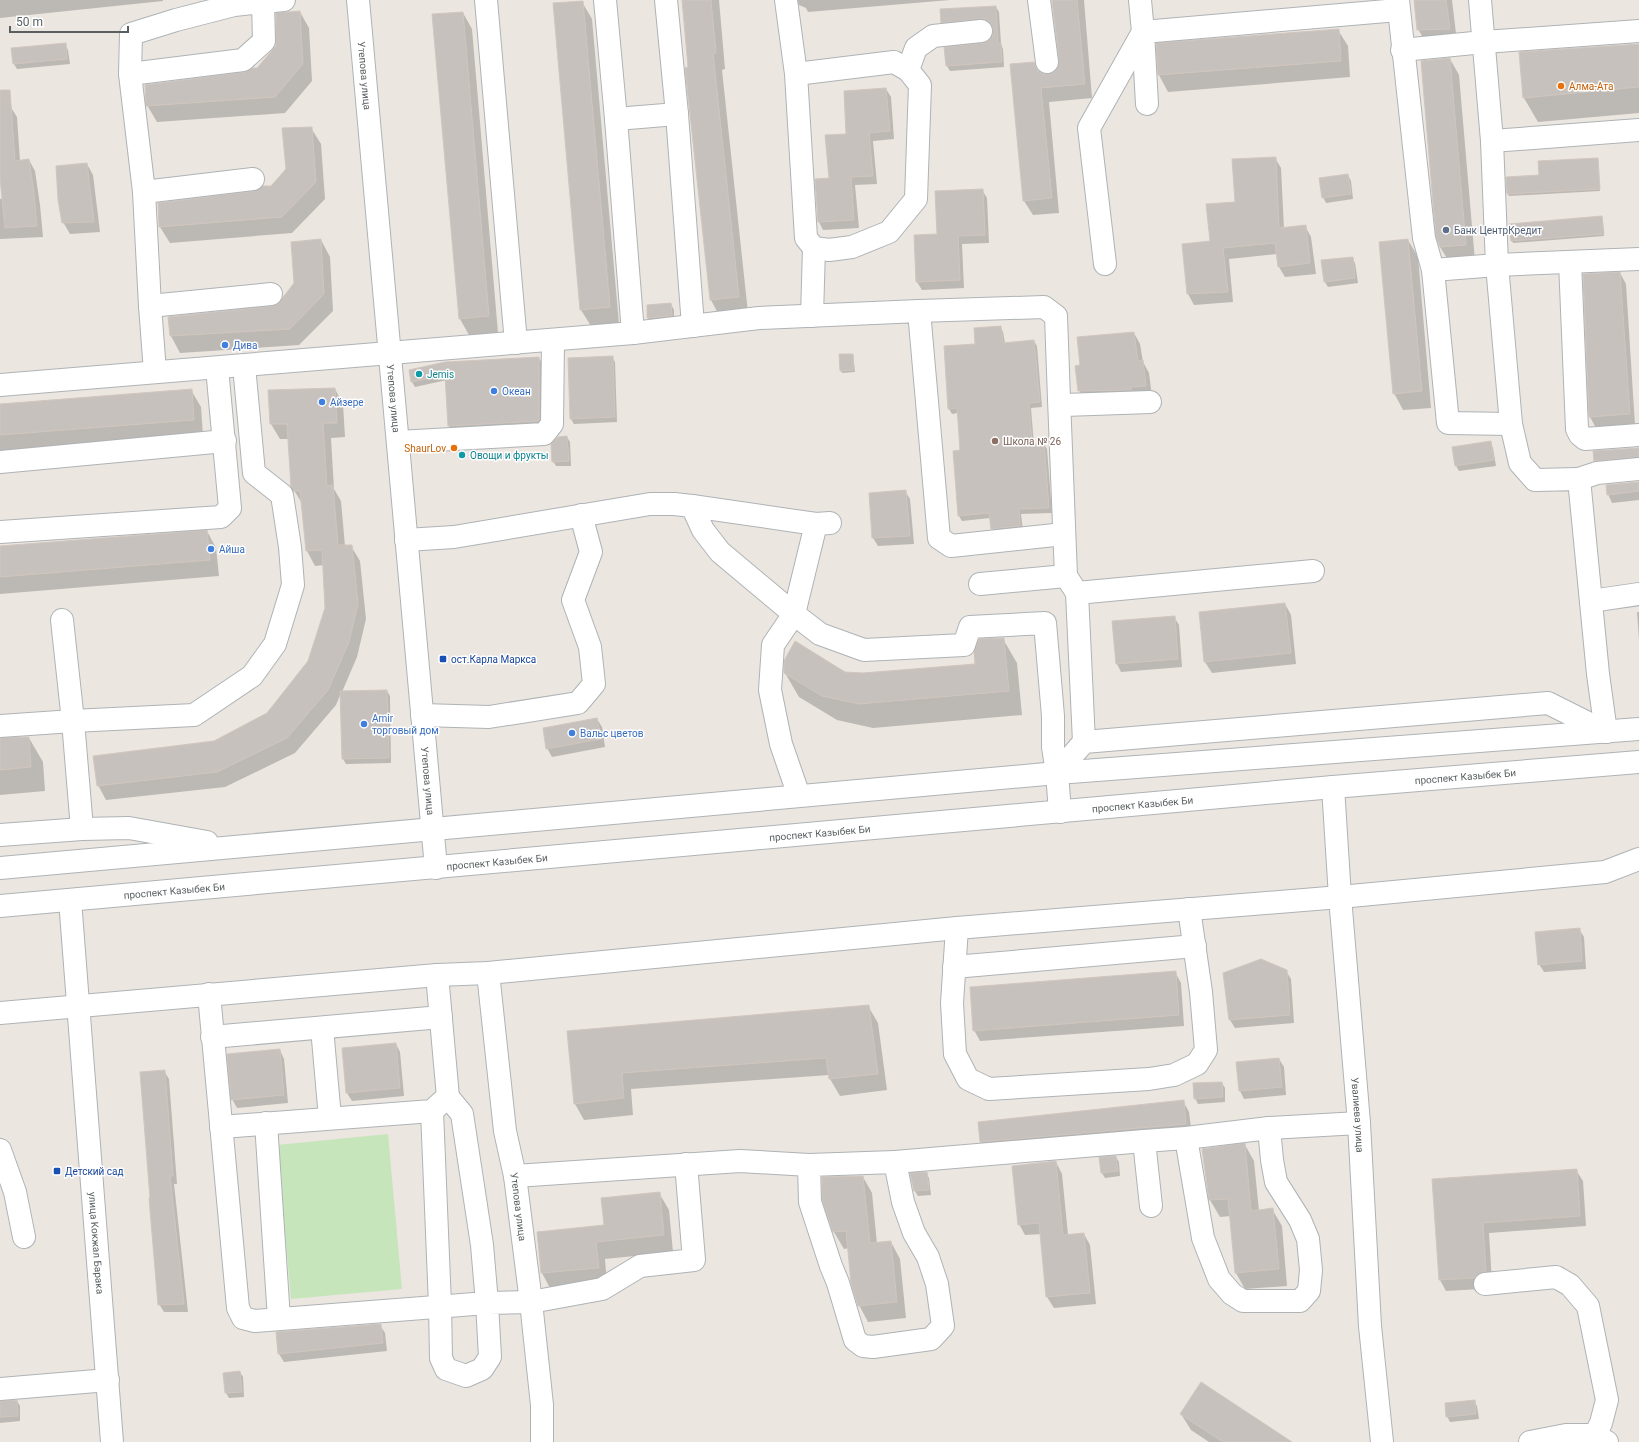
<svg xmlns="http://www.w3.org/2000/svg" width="1639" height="1442" font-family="Roboto,sans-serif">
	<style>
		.green { fill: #c7e5bb }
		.shadow { fill: #0003 }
		.building { fill: #c7c1bd; stroke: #d1c6be }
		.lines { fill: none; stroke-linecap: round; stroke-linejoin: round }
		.minor-casing { stroke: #aeb3b6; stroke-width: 24 }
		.minor { stroke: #fff; stroke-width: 22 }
		.food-dot { fill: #e8710a; stroke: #fff; stroke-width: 1.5 }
		.service-dot { fill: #5c6f8a; stroke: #fff; stroke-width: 1.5 }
		.shop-dot { fill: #3f7fe0; stroke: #fff; stroke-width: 1.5 }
		.culture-dot { fill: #0f9aa8; stroke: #fff; stroke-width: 1.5 }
		.education-dot { fill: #8d6e63; stroke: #fff; stroke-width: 1.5 }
		.transit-dot { fill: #1a4fb4; stroke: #fff; stroke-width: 1.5 }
		.labels { text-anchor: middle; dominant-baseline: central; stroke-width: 3; stroke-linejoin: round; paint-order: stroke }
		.street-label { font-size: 10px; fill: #595f61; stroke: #fff }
		.food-label { font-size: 10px; fill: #c56008; stroke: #fff; text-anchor: start }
		.service-label { font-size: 10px; fill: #4e5e75; stroke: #fff; text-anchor: start }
		.shop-label { font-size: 10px; fill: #366cbe; stroke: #fff; text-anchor: start }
		.culture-label { font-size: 10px; fill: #0d838f; stroke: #fff; text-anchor: start }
		.education-label { font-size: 10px; fill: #785e54; stroke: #fff; text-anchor: start }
		.transit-label { font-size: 10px; fill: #164399; stroke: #fff; text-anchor: start }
	</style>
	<rect width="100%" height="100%" fill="#ece6e0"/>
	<path class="green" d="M388 1134 402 1289 291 1299 277 1145Z"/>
	<g class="shadow">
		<path d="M0 0H163V1L0 18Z"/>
		<path d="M683 0H719L725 69 722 70 748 313 720 317 711 300 686 69 690 68Z"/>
		<path d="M797 0H950L808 12 806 8 799 5Z"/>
		<path d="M1053 0H1084L1092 98 1049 102 1059 213 1033 215 1024 201 1034 63 1039 73 1048 75 1056 72 1060 67V61Z"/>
		<path d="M1415 0H1452L1457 42 1426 43 1418 29Z"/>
		<path d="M582 2 592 19 619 324 591 326 581 310Z"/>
		<path d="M996 7 999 12 1001 44 1003 49 1004 67 950 71 947 66 945 48 983 44 989 42 993 37 994 28 990 25 984 24 945 28 942 22Z"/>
		<path d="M300 12 309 28 312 81 285 113 157 122 147 105 258 69 277 46Z"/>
		<path d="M463 13 472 29 498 333 469 335 460 319Z"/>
		<path d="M1338 30 1348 46 1350 77 1168 92 1159 75 1157 44Z"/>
		<path d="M65 44 68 50 70 64 17 69 14 64Z"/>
		<path d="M1639 45V113L1538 122 1524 98Z"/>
		<path d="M1450 59 1459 75 1475 261 1450 263 1440 247Z"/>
		<path d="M886 89 891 97 894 139 873 141 877 184 855 185 859 228 823 230 819 222 816 180 830 179 847 135Z"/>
		<path d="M10 106 17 117 20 161 29 160 35 171 40 205 43 237 0 239V199L4 198 0 176V107Z"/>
		<path d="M311 128 321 144 325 199 292 233 170 243 160 227 272 186 287 169Z"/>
		<path d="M1275 158 1281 168 1284 229 1305 226 1311 237 1316 274 1285 277 1279 267 1277 254 1229 259 1233 302 1194 305 1188 294 1183 245 1211 242 1236 203Z"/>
		<path d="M1597 159 1600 191 1509 196 1508 194 1540 175Z"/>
		<path d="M87 164 93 175 100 232 70 234 63 222Z"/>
		<path d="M1348 175 1351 181 1353 199 1326 203 1323 197Z"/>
		<path d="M982 190 987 198 989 243 962 244 964 288 922 290 917 282 938 235Z"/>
		<path d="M1602 217 1604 236 1513 243 1512 241 1510 225Z"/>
		<path d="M321 240 330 257 333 311 299 345 180 353 171 336 279 305 295 283Z"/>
		<path d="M1408 240 1418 257 1431 408 1403 410 1394 393Z"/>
		<path d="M1352 258 1355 263 1358 283 1328 287 1325 282Z"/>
		<path d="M1620 273 1626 284 1635 425 1596 428 1590 417Z"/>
		<path d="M671 304 674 310V321L651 323 648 318Z"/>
		<path d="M1000 327 1003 332 1005 343 1034 341 1037 346 1042 407 1031 408 1034 445 1044 444 1047 449 1052 513 1021 514 1023 531 995 533 992 528 990 518 962 521 959 516 961 451 958 413 952 414 949 409 945 346 976 345Z"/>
		<path d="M1134 333 1140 344 1143 362 1149 373 1152 397 1085 401 1079 390 1081 366Z"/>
		<path d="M853 355 855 372 842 373 841 370Z"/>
		<path d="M612 357 615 362 617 422 574 424 571 419Z"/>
		<path d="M539 358 542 363 541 426 452 431 449 426 447 380 415 387 412 382 410 370Z"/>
		<path d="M335 389 343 404 345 437 331 438 334 489 341 501 345 546H351L360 561 366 619 357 657 342 692 387 691 390 696 391 763 346 764 343 759 341 693 336 705 295 753 225 787 106 800 98 785 214 742 267 714 309 662 326 608 324 565 315 566 307 551 303 505 292 487 289 439H280L271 424 269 391Z"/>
		<path d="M191 390 201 407 203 436 0 452V405Z"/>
		<path d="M567 437 570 442 571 466H556L553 461Z"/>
		<path d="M1490 443 1493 448 1496 466 1459 471 1456 466 1453 448Z"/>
		<path d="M1639 449V465L1600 469 1595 461Z"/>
		<path d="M1639 483V500L1612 503 1608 494Z"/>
		<path d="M905 491 910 499 914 544 878 546 873 538 870 494Z"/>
		<path d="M207 531 216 548 219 576 0 594V547Z"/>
		<path d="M1285 604 1291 615 1296 664 1212 673 1205 662Z"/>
		<path d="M1637 612H1639V640Z"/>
		<path d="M1174 617 1179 625 1182 667 1121 672 1117 664Z"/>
		<path d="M1003 639 1017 663 1022 715 873 728 837 720 799 697 785 673 863 674 976 665Z"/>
		<path d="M597 719 602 727 605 747 552 757 547 748Z"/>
		<path d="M29 738 43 762 45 791 0 795V739Z"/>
		<path d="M1579 929 1584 937 1586 969 1544 972 1539 964Z"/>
		<path d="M1286 971 1291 979 1294 1023 1235 1028 1230 1020Z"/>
		<path d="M1175 972 1181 983 1184 1026 980 1041 974 1030Z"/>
		<path d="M868 1006 878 1023 887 1090 840 1096 830 1079 829 1075 631 1089 633 1115 584 1120 575 1104 568 1032Z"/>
		<path d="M396 1044 400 1052 404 1096 352 1101 347 1093 343 1049Z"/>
		<path d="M280 1050 284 1059 288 1103 237 1108 232 1099Z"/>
		<path d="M1279 1059 1284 1067 1286 1095 1244 1099 1240 1091 1237 1063Z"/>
		<path d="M164 1071 169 1079 177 1184H174L188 1312H164L159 1304Z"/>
		<path d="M1222 1083 1225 1088V1102L1198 1104 1195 1098Z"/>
		<path d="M1183 1101 1189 1112 1192 1135 988 1153 981 1142 979 1123Z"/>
		<path d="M1245 1145 1254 1161 1259 1211 1272 1209 1282 1226 1287 1286 1245 1289 1236 1273 1231 1216 1220 1217 1210 1200Z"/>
		<path d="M1116 1157 1119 1162 1120 1176 1105 1178 1102 1173Z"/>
		<path d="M1056 1162 1062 1174 1068 1235 1084 1234 1090 1245 1096 1304 1054 1308 1047 1297 1042 1234 1025 1235 1019 1224Z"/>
		<path d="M1576 1170 1583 1181 1586 1226 1489 1233 1492 1282 1481 1289 1446 1291 1440 1280 1433 1180Z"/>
		<path d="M926 1173 929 1178 931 1195 918 1196 915 1191 911 1174Z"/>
		<path d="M863 1177 872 1193 877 1244 891 1242 900 1259 906 1318 868 1322 859 1305 849 1248 844 1249 834 1232 823 1200Z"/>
		<path d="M659 1193 669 1210 673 1252 605 1259 607 1284 551 1290 542 1273 538 1232 605 1226Z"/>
		<path d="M380 1325 385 1333 387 1351 284 1362 279 1354Z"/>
		<path d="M240 1372 243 1377 244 1397 229 1398 226 1393 224 1373Z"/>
		<path d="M17 1401 20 1406V1421L0 1423V1402Z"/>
		<path d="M1474 1401 1477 1406 1479 1419 1450 1422 1447 1416Z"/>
		<path d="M1181 1414 1290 1442H1209L1191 1430Z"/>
	</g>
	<g class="building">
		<path d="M682 0H711L716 53H713L739 297 710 300 685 68 688 67Z"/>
		<path d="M1052 0H1077L1085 84 1041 88 1052 198 1023 201 1010 64 1034 62 1037 70 1043 74H1048L1054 72 1058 67 1059 60Z"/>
		<path d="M1414 0H1446L1450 29 1417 30Z"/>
		<path d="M583 1 610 307 580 310 553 3Z"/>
		<path d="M996 6 998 43H1001L1002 62 946 66 944 47 983 43 988 41 992 36 993 30 991 23 986 19H980L941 23 940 9Z"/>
		<path d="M300 11 303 64 275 97 146 106 145 85 245 72 252 68H257L276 46V13Z"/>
		<path d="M463 12 489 316 459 319 432 14Z"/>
		<path d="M1339 29 1341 61 1158 75 1156 43Z"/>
		<path d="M66 43 67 59 13 64 11 48Z"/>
		<path d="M1639 44V87L1523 98 1519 52Z"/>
		<path d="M1450 58 1466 245 1440 247 1436 236 1433 203 1421 61Z"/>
		<path d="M886 88 890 131 869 133 873 176 851 177 854 220 818 222 815 179 829 178 825 135 846 134 844 91Z"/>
		<path d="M0 90H10L15 161 29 159 34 193 37 226 5 228 0 178Z"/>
		<path d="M312 127 316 182 282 217 159 227 158 203 254 191 263 186H271L286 169 282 128Z"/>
		<path d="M1276 157 1279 228 1306 225 1310 263 1278 267 1275 243 1223 248 1228 292 1187 294 1182 244 1210 241 1206 204 1235 202 1232 159Z"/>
		<path d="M1598 158 1600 189 1507 194 1506 177 1539 175 1538 161Z"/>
		<path d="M87 163 94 222 62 223 58 200 56 166Z"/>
		<path d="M1348 174 1351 194 1322 198 1319 178Z"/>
		<path d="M983 189 985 235 958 236 960 280 916 282 914 235 937 234 935 191Z"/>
		<path d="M1602 216 1604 234 1511 241 1509 224Z"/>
		<path d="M321 239 324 294 290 329 170 336 168 317 272 306 278 304 294 283 291 242Z"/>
		<path d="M1408 239 1422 391 1393 394 1379 242Z"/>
		<path d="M1353 257 1355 278 1324 282 1321 260Z"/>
		<path d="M1620 272 1630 414 1589 417 1583 274Z"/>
		<path d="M671 303 672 316 647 318V305Z"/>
		<path d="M1001 326 1003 343 1034 340 1040 402 1029 403 1032 444 1044 443 1049 508 1019 509 1020 526 991 529 989 513 958 516 953 451 960 450 957 408 948 409 944 346 975 344 974 328Z"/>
		<path d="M1134 332 1138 361 1143 360 1146 386 1131 387V390L1078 391 1075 366 1080 365 1077 337Z"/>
		<path d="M839 354H853L854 370 840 371Z"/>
		<path d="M613 356 615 417 570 419 568 358Z"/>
		<path d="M539 357V421L448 426 445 375 411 382 409 370 445 362Z"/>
		<path d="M335 388 337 423H323L327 486 333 485 338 545H352L358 604 349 642 328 690 287 738 217 772 97 786 93 756 214 741 267 713 308 661 325 608 322 550 306 551 300 491H293L291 487 287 424H270L268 390Z"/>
		<path d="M192 389 194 420 0 435V404Z"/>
		<path d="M567 436 569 461 552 462 551 444 558 437Z"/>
		<path d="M1491 441 1494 460 1455 466 1452 447Z"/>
		<path d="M1639 448V457L1594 461 1593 451Z"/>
		<path d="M1639 482V491L1607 495 1606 485Z"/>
		<path d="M906 490 910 536 872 538 869 493Z"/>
		<path d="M207 530 210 560 0 577V546Z"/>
		<path d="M1285 603 1291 653 1204 662 1199 612Z"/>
		<path d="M1175 616 1178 659 1116 664 1112 621Z"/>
		<path d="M1004 638 1009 691 859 704 822 696 784 673V661L795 641 845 672 863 673 975 664 974 651 979 639Z"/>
		<path d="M387 690 389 758 342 759 340 691Z"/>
		<path d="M597 718 601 739 546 749 543 728Z"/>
		<path d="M29 737 31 767 0 770V738Z"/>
		<path d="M1580 928 1582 961 1538 965 1535 932Z"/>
		<path d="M1261 959 1287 970 1290 1015 1229 1020 1223 973Z"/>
		<path d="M1176 971 1179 1015 973 1031 970 987Z"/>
		<path d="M869 1005 878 1074 829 1079 826 1058 622 1073 624 1098 574 1104 567 1031Z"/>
		<path d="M396 1043 400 1088 346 1093 342 1048Z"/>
		<path d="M280 1049 284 1095 231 1100 227 1054Z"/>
		<path d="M1279 1058 1282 1087 1239 1091 1236 1062Z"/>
		<path d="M165 1070 173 1176H170L184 1304 158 1305 149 1198H150L140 1072Z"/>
		<path d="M1222 1082 1223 1097 1194 1099 1193 1083Z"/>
		<path d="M1184 1100 1186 1124 980 1142 978 1122Z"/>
		<path d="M1245 1143 1251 1211 1273 1208 1279 1269 1235 1273 1228 1199 1209 1200 1202 1149Z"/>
		<path d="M1116 1156 1118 1171 1101 1173 1099 1157Z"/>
		<path d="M1056 1161 1063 1235 1084 1233 1090 1293 1046 1297 1039 1223 1018 1225 1012 1166Z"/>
		<path d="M1577 1169 1580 1216 1483 1223 1486 1271 1478 1274 1474 1278 1439 1280 1432 1179Z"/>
		<path d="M927 1172 929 1190 914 1191 910 1173Z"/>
		<path d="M863 1176 870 1243 891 1241 897 1302 858 1306 851 1283 846 1231 833 1232 822 1200V1177Z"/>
		<path d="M660 1192 664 1235 596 1242 599 1268 541 1273 537 1232 604 1225 601 1198Z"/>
		<path d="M381 1324 383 1343 278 1354 276 1332Z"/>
		<path d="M240 1371 242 1392 225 1393 223 1373Z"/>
		<path d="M1201 1382 1292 1442H1223L1180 1414Z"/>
		<path d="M17 1400 18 1416 0 1417V1401Z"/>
		<path d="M1475 1400 1476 1414 1446 1417 1445 1403Z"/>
	</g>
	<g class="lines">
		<defs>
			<g id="minor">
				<path id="s1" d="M358 0 436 868"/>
				<path d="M486 0 516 343"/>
				<path d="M605 0 616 119 633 333"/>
				<path d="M666 0 677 114 693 326"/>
				<path d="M786 0 796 74 806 238 814 248 829 250 852 247 889 232 916 199 920 85 908 70 894 62 796 74"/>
				<path d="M1039 0 1047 62"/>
				<path d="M1398 0 1424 238 1433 270 1448 423 1511 424"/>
				<path d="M1480 0 1492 141 1497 265 1511 424 1520 463 1535 480 1579 479 1598 674 1606 732"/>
				<path d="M1402 50 1484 42 1639 31"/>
				<path d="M908 70 916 48 933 36 981 31"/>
				<path d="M130 74 243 60 264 41 263 2"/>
				<path d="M1147 104 1143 32 1398 10"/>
				<path d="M616 119 677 114"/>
				<path d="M1492 141 1639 130"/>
				<path d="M144 192 253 179"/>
				<path d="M1570 262 1577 429 1580 435 1585 439 1639 435"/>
				<path d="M1105 264 1089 128 1143 32 1140 0"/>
				<path d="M1433 270 1497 265 1639 259"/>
				<path d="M150 306 271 294"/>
				<path d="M919 311 1044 307 1056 316 1059 399 1064 405 1150 402"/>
				<path d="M812 316 814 248"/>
				<path d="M155 372 150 306 144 192 130 74 131 34 176 20 234 5 284 0"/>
				<path d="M0 385 633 333 759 318 919 311 939 538 951 546 1064 534"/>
				<path d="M1059 399 1066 576 1077 593 1084 742"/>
				<path d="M398 442 544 434 552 424 553 340"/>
				<path d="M0 462 225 441"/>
				<path d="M1579 479 1597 473 1639 469"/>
				<path d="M692 506 816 524 830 523"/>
				<path d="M0 532 221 517 230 508 217 368"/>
				<path d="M406 540 454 537 650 504H674L692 506 703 530 720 552 794 614 820 634 864 650 964 645 970 627 1045 623 1053 716V747L1057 773 1060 812"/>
				<path d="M980 584 1066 576"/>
				<path d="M1077 593 1313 571"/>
				<path d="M1591 601 1639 594"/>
				<path d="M62 620 73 721 82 829"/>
				<path d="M422 715 489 717 578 703 594 684 590 647 573 600 591 552 581 515"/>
				<path d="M0 726 73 721 194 715 252 676 275 644 293 585 290 547 282 495 254 473 244 366"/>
				<path d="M1057 773 1084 742 1548 703 1606 732"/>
				<path id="s2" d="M1333 787 1340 897 1359 1123 1370 1326 1382 1442"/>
				<path d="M799 796 781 744 770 690 773 645 794 614 816 524"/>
				<path d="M0 835 82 829 129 828 207 842"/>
				<path d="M0 868 1057 773 1639 729"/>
				<path id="s3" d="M70 900 112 1442"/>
				<path id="s4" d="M0 906 1333 787 1639 762"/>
				<path d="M957 928 952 1003 955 1054 968 1079 989 1089 1149 1079 1174 1075 1197 1064 1206 1050 1201 992 1189 909"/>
				<path d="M954 967 1195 946"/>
				<path id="s5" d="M488 973 505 1131 515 1176 531 1302 542 1405V1442"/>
				<path d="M209 994 238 1308 243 1318 255 1321 487 1303 482 1245 462 1114 448 1097 437 975"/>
				<path d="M0 1013 437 975 488 973 957 928 1340 897 1605 872 1639 859"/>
				<path d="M322 1028 330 1118"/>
				<path d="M212 1037 441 1017"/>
				<path d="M432 1111 440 1305 441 1358 446 1369 466 1376 482 1369 490 1357 487 1303 531 1302 602 1289 640 1266 694 1260 686 1164"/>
				<path d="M266 1123 279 1319"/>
				<path d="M221 1127 432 1111 443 1101"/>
				<path d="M1186 1138 1203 1238 1219 1279 1232 1294 1243 1301H1300L1309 1291 1311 1270 1308 1239 1300 1220 1276 1182 1272 1160 1269 1128"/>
				<path d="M0 1150 15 1192 24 1237"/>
				<path d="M895 1162 1144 1141"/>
				<path d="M515 1176 740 1161 809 1165 895 1162 903 1202 914 1233 928 1257 937 1284 943 1326 931 1339 873 1347 863 1346 855 1340 838 1283 831 1266 810 1202 809 1165"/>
				<path d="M1151 1206 1144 1141 1186 1138 1269 1128 1359 1123"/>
				<path d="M1485 1284 1556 1277 1570 1285 1588 1306 1607 1400 1601 1423 1595 1435"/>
				<path d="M0 1389 108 1380"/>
				<path d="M1530 1442 1566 1435H1595L1607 1442"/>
			</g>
		</defs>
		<use href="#minor" class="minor-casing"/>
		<use href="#minor" class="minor"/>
	</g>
	<g class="food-dot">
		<circle cx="1561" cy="86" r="4"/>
		<circle cx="454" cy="448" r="4"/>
	</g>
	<circle class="service-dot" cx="1446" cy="230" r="4"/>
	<g class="shop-dot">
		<circle cx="225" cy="345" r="4"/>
		<circle cx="494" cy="391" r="4"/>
		<circle cx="322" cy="402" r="4"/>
		<circle cx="211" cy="549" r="4"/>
		<circle cx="364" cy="724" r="4"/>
		<circle cx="572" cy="733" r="4"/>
	</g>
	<g class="culture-dot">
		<circle cx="419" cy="374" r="4"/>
		<circle cx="462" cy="455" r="4"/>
	</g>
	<circle class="education-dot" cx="995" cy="441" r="4"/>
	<g class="transit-dot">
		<rect x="439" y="655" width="8" height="8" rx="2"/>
		<rect x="53" y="1167" width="8" height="8" rx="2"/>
	</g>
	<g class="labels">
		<g class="street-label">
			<text stroke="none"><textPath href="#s1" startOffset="76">Утепова улица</textPath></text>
			<text stroke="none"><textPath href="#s1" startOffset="400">Утепова улица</textPath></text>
			<text stroke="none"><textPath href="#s4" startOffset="1471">проспект Казыбек Би</textPath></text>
			<text stroke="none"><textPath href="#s1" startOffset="784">Утепова улица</textPath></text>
			<text stroke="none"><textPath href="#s4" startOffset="1147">проспект Казыбек Би</textPath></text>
			<text stroke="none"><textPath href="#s4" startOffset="823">проспект Казыбек Би</textPath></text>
			<text stroke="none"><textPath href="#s4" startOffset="499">проспект Казыбек Би</textPath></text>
			<text stroke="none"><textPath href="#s4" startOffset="175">проспект Казыбек Би</textPath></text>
			<text stroke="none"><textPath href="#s2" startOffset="329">Увалиева улица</textPath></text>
			<text stroke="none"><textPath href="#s5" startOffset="236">Утепова улица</textPath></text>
			<text stroke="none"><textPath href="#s3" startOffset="344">улица Кокжал Барака</textPath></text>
		</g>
		<g class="food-label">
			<text x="1569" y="86">Алма-Ата</text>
			<text x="446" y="448" text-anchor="end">ShaurLov</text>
		</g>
		<g class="service-label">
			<text x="1454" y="230">Банк ЦентрКредит</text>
		</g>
		<g class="shop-label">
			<text x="233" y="345">Дива</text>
			<text x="502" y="391">Океан</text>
			<text x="330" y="402">Айзере</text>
			<text x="219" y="549">Айша</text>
			<text x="372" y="718">Amir<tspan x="372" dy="12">торговый дом</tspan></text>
			<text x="580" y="733">Вальс цветов</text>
		</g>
		<g class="culture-label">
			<text x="427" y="374">Jemis</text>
			<text x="470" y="455">Овощи и фрукты</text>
		</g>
		<g class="education-label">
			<text x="1003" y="441">Школа № 26</text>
		</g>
		<g class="transit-label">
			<text x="451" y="659">ост.Карла Маркса</text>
			<text x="65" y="1171">Детский сад</text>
		</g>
	</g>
	<path d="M10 26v6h118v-6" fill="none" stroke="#595f61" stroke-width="2"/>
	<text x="16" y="26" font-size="12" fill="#595f61" stroke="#ffffff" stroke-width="3" paint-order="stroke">50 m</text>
</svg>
